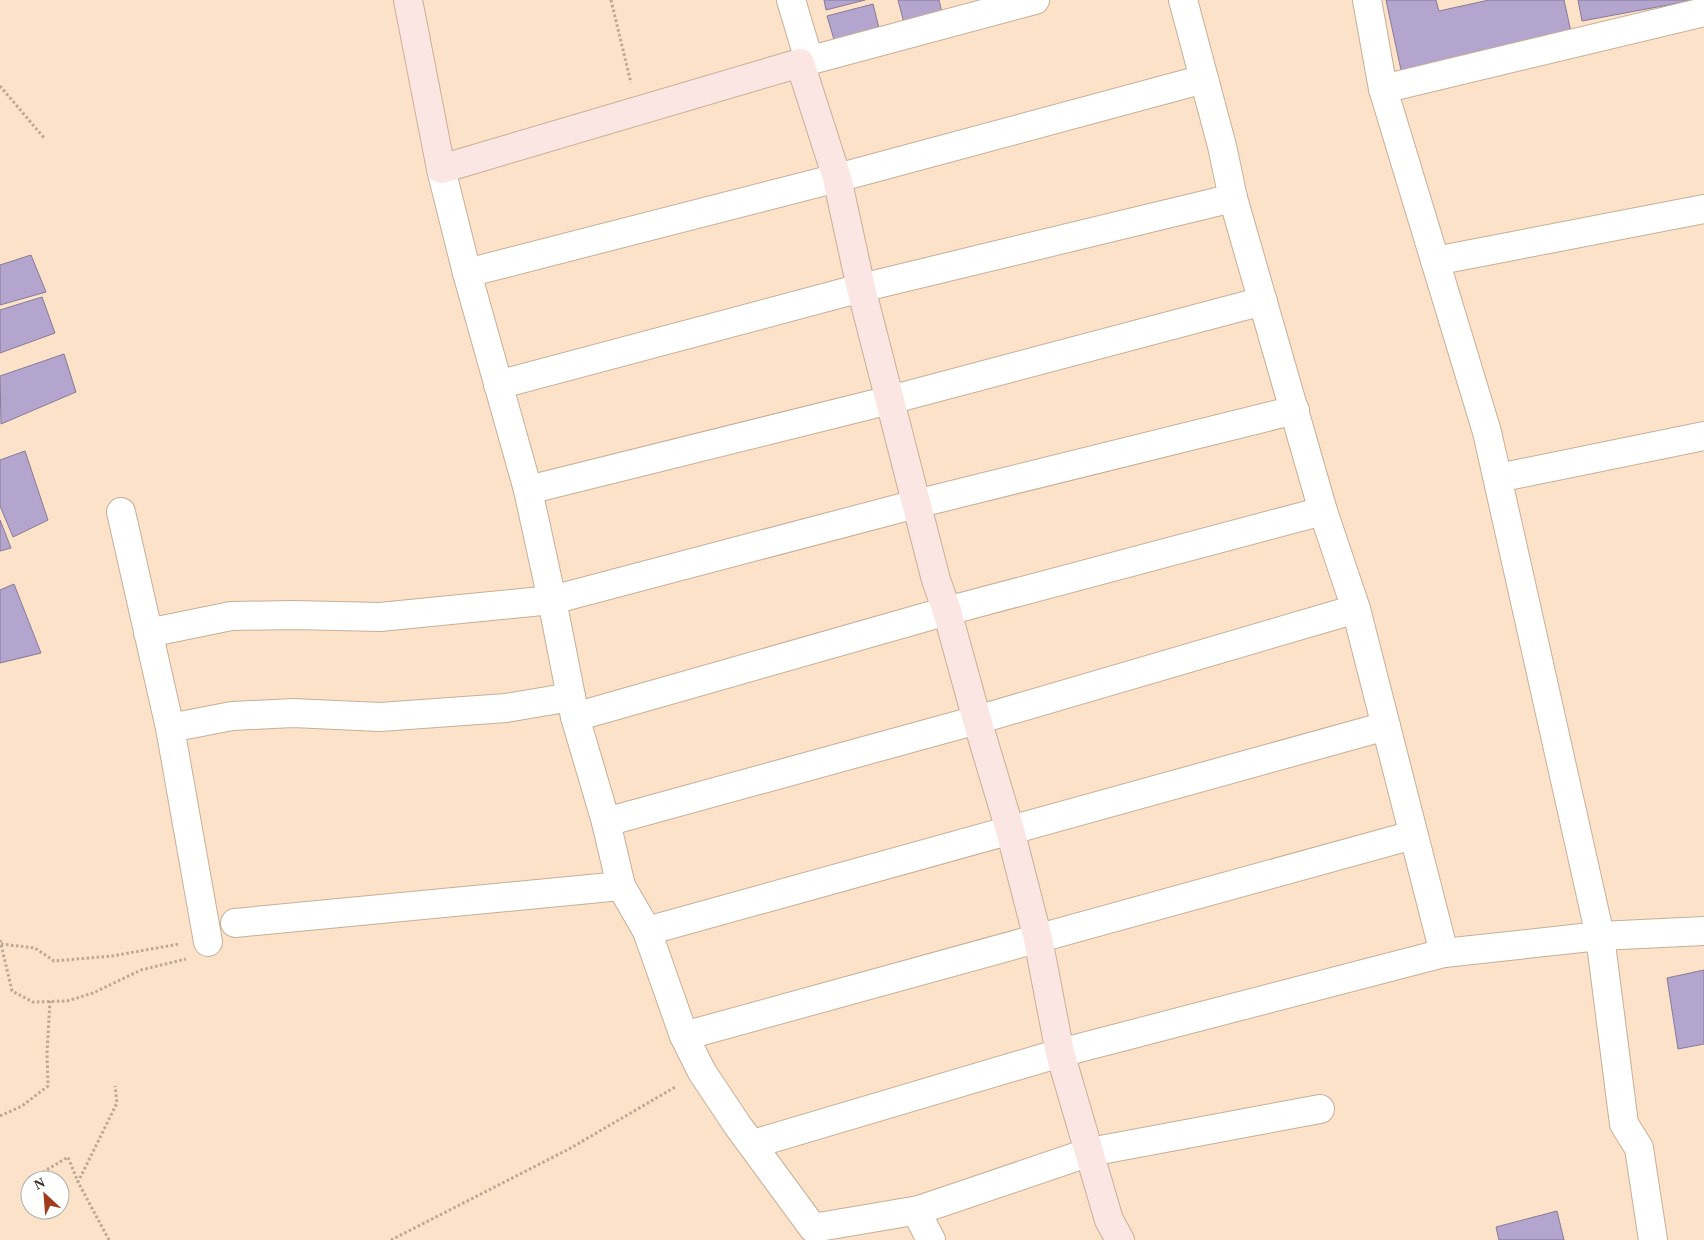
<svg xmlns="http://www.w3.org/2000/svg" width="1704" height="1240" font-family="Georgia,serif">
	<style>
		.building { fill: #b4a5ce; stroke: #857b97 }
		.lines { fill: none; stroke-linecap: round; stroke-linejoin: round }
		.street-casing { stroke: #c7af97; stroke-width: 30 }
		.secondary-casing { stroke: #c7af97; stroke-width: 30 }
		.path { stroke: #bca894; stroke-width: 3; stroke-dasharray: 2.5 2.5; stroke-linecap: butt }
		.street { stroke: #fff; stroke-width: 28 }
		.secondary { stroke: #fce6e3; stroke-width: 28 }
	</style>
	<rect width="100%" height="100%" fill="#fbe2c9"/>
	<g class="building">
		<path d="M824 0H865L826 10Z"/>
		<path d="M898 0H939L942 13 904 23Z"/>
		<path d="M1386 0H1436L1439 11 1489 0H1564L1571 32 1401 70Z"/>
		<path d="M1578 0H1695L1582 21Z"/>
		<path d="M873 4 880 32 835 43 827 16Z"/>
		<path d="M31 255 46 292 0 305V265Z"/>
		<path d="M42 297 55 333 0 353V310Z"/>
		<path d="M64 354 76 392 1 424 0 376Z"/>
		<path d="M25 451 48 520 13 537 0 506V460Z"/>
		<path d="M0 520 11 548 0 551Z"/>
		<path d="M14 584 41 653 0 663V590Z"/>
		<path d="M1704 970V1044L1678 1049 1667 978Z"/>
		<path d="M1557 1211 1564 1240H1499L1496 1227Z"/>
	</g>
	<g class="lines">
		<defs>
			<g id="street">
				<path d="M791 0 809 60"/>
				<path d="M1183 0 1222 146 1233 198 1323 511 1356 609 1444 953 1600 936 1704 931"/>
				<path d="M1367 0 1383 89"/>
				<path d="M800 63 1035 0"/>
				<path d="M441 169 467 273 528 490 552 600 575 717 606 822 621 886 647 931 684 1036 702 1072 738 1126 813 1228 919 1210"/>
				<path d="M1435 261 1704 209"/>
				<path d="M467 273 837 178 1204 79"/>
				<path d="M498 385 861 288 1233 198"/>
				<path d="M1498 478 1704 436"/>
				<path d="M528 490 890 400 1263 301"/>
				<path d="M121 512 170 728 208 942"/>
				<path d="M148 633 231 616 293 615 380 617 552 600 916 504 1295 410"/>
				<path d="M575 717 947 611 1323 511"/>
				<path d="M170 728 232 716 293 713 380 717 506 708 571 697"/>
				<path d="M606 822 977 720 1356 609"/>
				<path d="M235 923 621 886"/>
				<path d="M647 931 1386 726"/>
				<path d="M684 1036 1413 835"/>
				<path d="M753 1144 1060 1053 1444 953"/>
				<path d="M931 1240 917 1213 919 1210 1090 1152 1320 1109"/>
				<path d="M1653 1240 1639 1148 1624 1124 1600 936 1487 432 1383 89 1704 12"/>
			</g>
			<path id="secondary" d="M408 0 441 169 800 63 837 178 861 288 936 580 947 611 977 720 1010 830 1038 939 1060 1053 1109 1220 1120 1240"/>
		</defs>
		<use href="#street" class="street-casing"/>
		<use href="#secondary" class="secondary-casing"/>
		<g class="path">
			<path d="M611 0 631 83"/>
			<path d="M0 86 45 139"/>
			<path d="M0 940 12 991 33 1002 67 1001 93 993 141 970 186 959"/>
			<path d="M1 944 35 948 54 961 112 956 179 944"/>
			<path d="M0 1116 22 1106 48 1086 47 1053 50 1001"/>
			<path d="M30 1180 68 1157 78 1182"/>
			<path d="M109 1240 78 1182 117 1103 115 1086"/>
			<path d="M391 1240 569 1149 677 1086"/>
		</g>
		<use href="#street" class="street"/>
		<use href="#secondary" class="secondary"/>
	</g>
	<g transform="translate(45 1195) rotate(334)"><circle r="24" fill="#ffffff" stroke="#b1ada9"/>
	<path d="M0-4L9 19L0 12L-9 19Z" fill="#a23b1c"/>
	<text y="-8" font-size="14" font-weight="bold" text-anchor="middle" fill="#3d3329">N</text>
	</g>
</svg>
